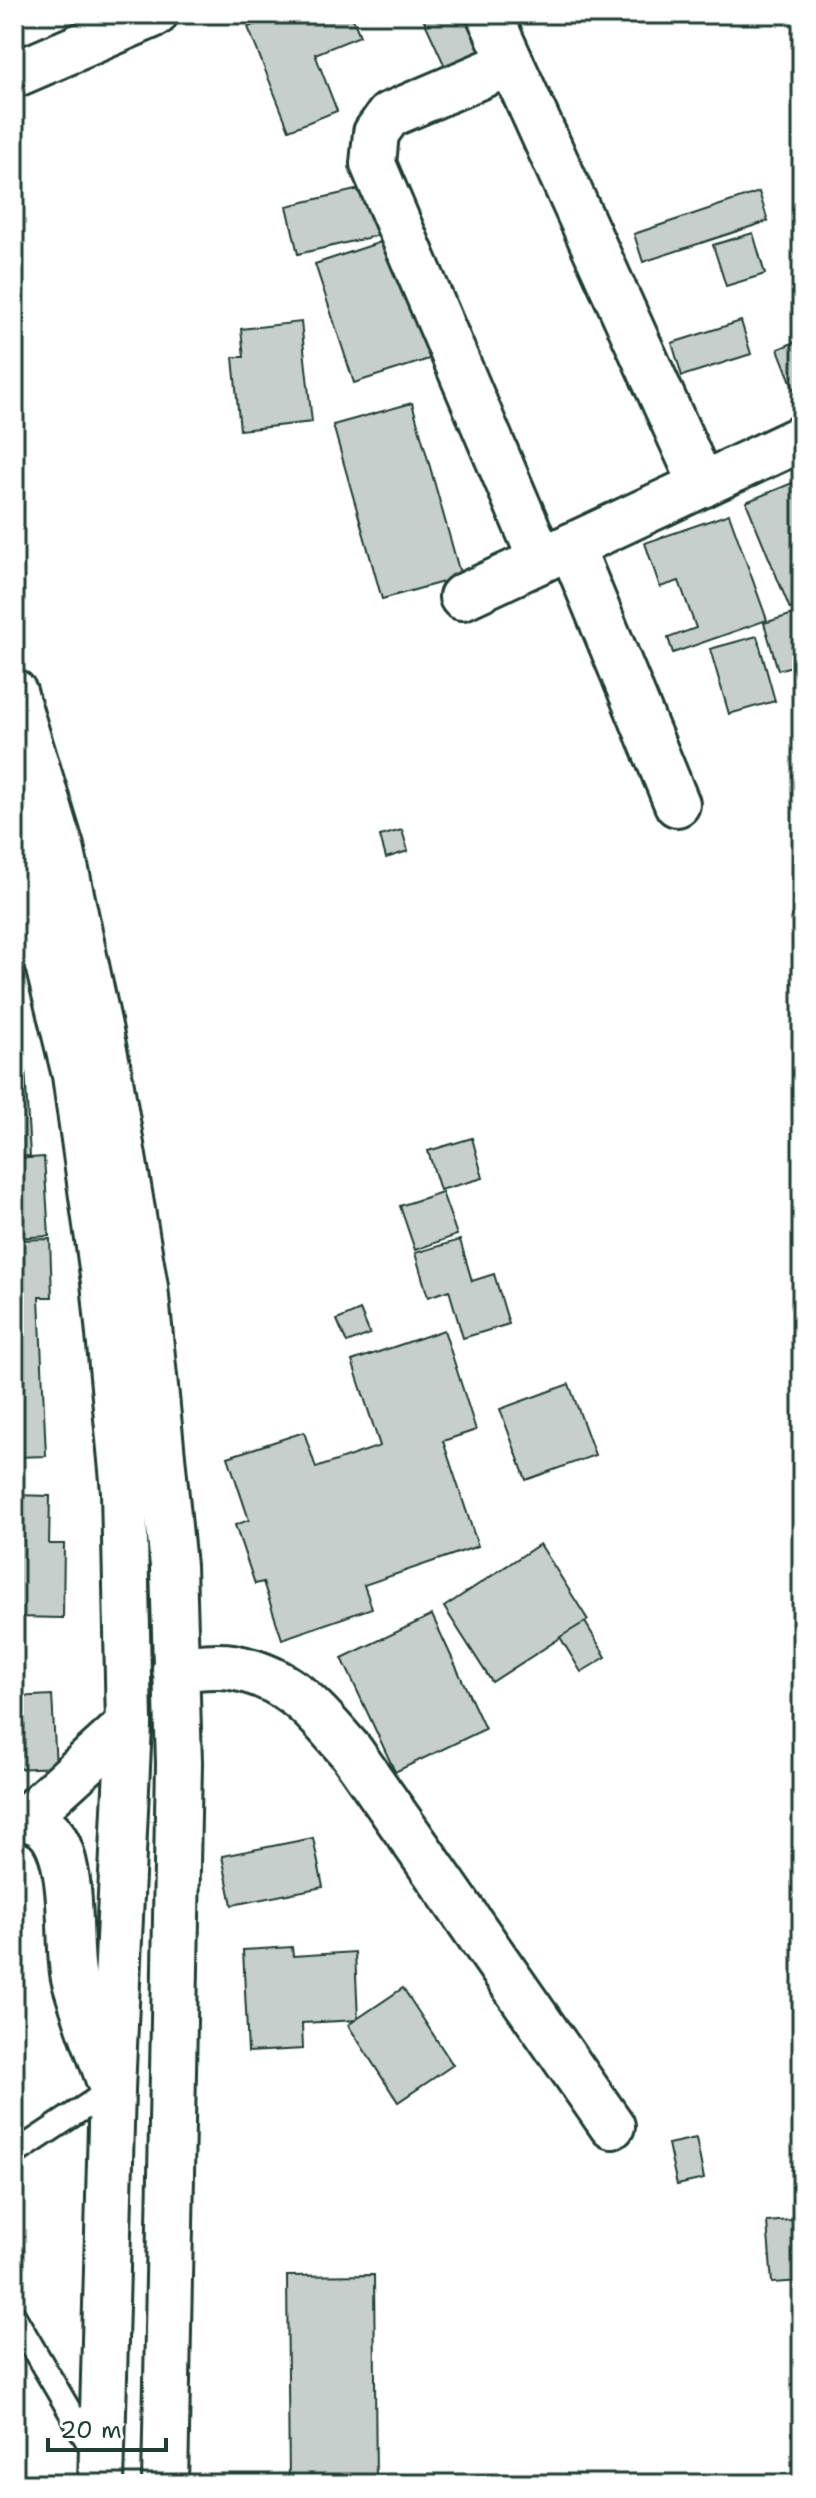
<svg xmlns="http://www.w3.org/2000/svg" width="816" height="2498" font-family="'Shantell Sans',sans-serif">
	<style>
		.building { fill: #c7cfcc; stroke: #1f3d34; stroke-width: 2 }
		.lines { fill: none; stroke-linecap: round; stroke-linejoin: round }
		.lane-casing { stroke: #1f3d34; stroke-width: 28 }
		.street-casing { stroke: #1f3d34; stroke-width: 50 }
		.highway-casing { stroke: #1f3d34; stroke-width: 50 }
		.lane { stroke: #fff; stroke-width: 22 }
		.street { stroke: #fff; stroke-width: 44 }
		.highway { stroke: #fff; stroke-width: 44 }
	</style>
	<rect width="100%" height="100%" fill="#fff"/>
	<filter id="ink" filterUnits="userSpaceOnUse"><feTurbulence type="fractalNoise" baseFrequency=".0125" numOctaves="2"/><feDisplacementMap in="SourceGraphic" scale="16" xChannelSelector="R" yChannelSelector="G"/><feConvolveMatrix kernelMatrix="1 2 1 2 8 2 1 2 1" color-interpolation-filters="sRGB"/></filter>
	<g filter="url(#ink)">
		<g class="building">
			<path d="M281 14H351L360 36 315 54 337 111 289 130 248 27Z"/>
			<path d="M421 14H486L502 47 448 73Z"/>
			<path d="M614 14H655L617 24Z"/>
			<path d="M390 182 401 230 298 254 287 206Z"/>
			<path d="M759 192 768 221 643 262 634 234Z"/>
			<path d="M417 230 457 350 354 383 315 264Z"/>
			<path d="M753 233 765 274 726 286 713 245Z"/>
			<path d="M741 321 751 354 682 376 672 343Z"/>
			<path d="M301 322 312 422 240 430 233 357H244L241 329Z"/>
			<path d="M802 339V410L778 349Z"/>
			<path d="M412 403 461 577 382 599 333 425Z"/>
			<path d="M802 479V605L790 609 746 502Z"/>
			<path d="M729 514 767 620 673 653 668 638 696 628 679 581 660 587 645 543Z"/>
			<path d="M800 612 802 663 778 670 764 623Z"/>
			<path d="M757 636 775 701 729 714 710 649Z"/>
			<path d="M402 830 408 851 386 858 380 836Z"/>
			<path d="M23 1031 30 1156 14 1157V1032Z"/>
			<path d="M472 1138 483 1178 440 1190 428 1151Z"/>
			<path d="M44 1157 49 1236 14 1238V1159Z"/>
			<path d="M442 1192 457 1235 415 1250 400 1206Z"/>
			<path d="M50 1239 52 1297H39L46 1456 14 1457V1240Z"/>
			<path d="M460 1240 472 1281 494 1274 509 1324 463 1338 449 1290 428 1297 415 1253Z"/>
			<path d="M360 1310 370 1334 347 1343 337 1320Z"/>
			<path d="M444 1330 476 1430 443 1441 478 1546 364 1585 372 1608 282 1639 263 1582 255 1584 235 1525 249 1520 228 1457 304 1432 316 1468 380 1446 352 1361Z"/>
			<path d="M569 1384 595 1455 526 1480 500 1409Z"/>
			<path d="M14 1495 50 1496 49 1544H64L63 1618 14 1617Z"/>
			<path d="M540 1544 588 1620 492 1682 444 1607Z"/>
			<path d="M432 1615 485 1729 395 1772 342 1658Z"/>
			<path d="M585 1622 606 1657 581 1672 560 1637Z"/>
			<path d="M52 1695 56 1767 14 1769V1697Z"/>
			<path d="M313 1838 323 1887 232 1905 222 1856Z"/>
			<path d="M292 1947 293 1956 355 1952 358 2020 302 2023 303 2049 248 2052 243 1950Z"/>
			<path d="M403 1988 453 2065 398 2102 348 2025Z"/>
			<path d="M696 2138 704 2179 677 2185 668 2144Z"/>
			<path d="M802 2219V2281L772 2283 767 2222Z"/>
			<path d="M374 2275 376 2484H289L287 2276Z"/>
			<path d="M70 2477 71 2484H14V2480Z"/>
		</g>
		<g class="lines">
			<defs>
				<g id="lane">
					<path d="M14 2154 112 2089"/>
					<path d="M14 2316 96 2456"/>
				</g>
				<g id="street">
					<path d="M489 14 702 485"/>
					<path d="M511 63 389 115 376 133 373 164 541 560"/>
					<path d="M14 75 155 14"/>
					<path d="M571 546 677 804"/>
					<path d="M462 597 802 438"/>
					<path d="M175 1669C193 1668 214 1664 232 1667 290 1677 315 1711 352 1753L612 2126"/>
					<path d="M27 1817 129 1724"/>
					<path d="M14 1819C85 1811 64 1936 74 1978 84 2016 100 2053 112 2089"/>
				</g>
				<g id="highway">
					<path d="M14 692 61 847 109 1074 145 1287 173 1566 179 1763 165 2484"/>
					<path d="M14 826 75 1075 104 1282 124 1491 129 1724 112 2089 101 2484"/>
				</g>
			</defs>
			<use href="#lane" class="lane-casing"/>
			<use href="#street" class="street-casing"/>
			<use href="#highway" class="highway-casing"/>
			<use href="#lane" class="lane"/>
			<use href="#street" class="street"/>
			<use href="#highway" class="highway"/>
		</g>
	</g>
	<rect width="816" height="2498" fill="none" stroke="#fff" stroke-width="48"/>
	<rect x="24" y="24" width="768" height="2450" fill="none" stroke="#1f3d34" stroke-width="3" filter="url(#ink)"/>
	<path d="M48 2438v12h118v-12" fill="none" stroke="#1f3d34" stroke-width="4"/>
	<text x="60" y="2438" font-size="24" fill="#1f3d34" stroke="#ffffff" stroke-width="6" paint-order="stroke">20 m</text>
</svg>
